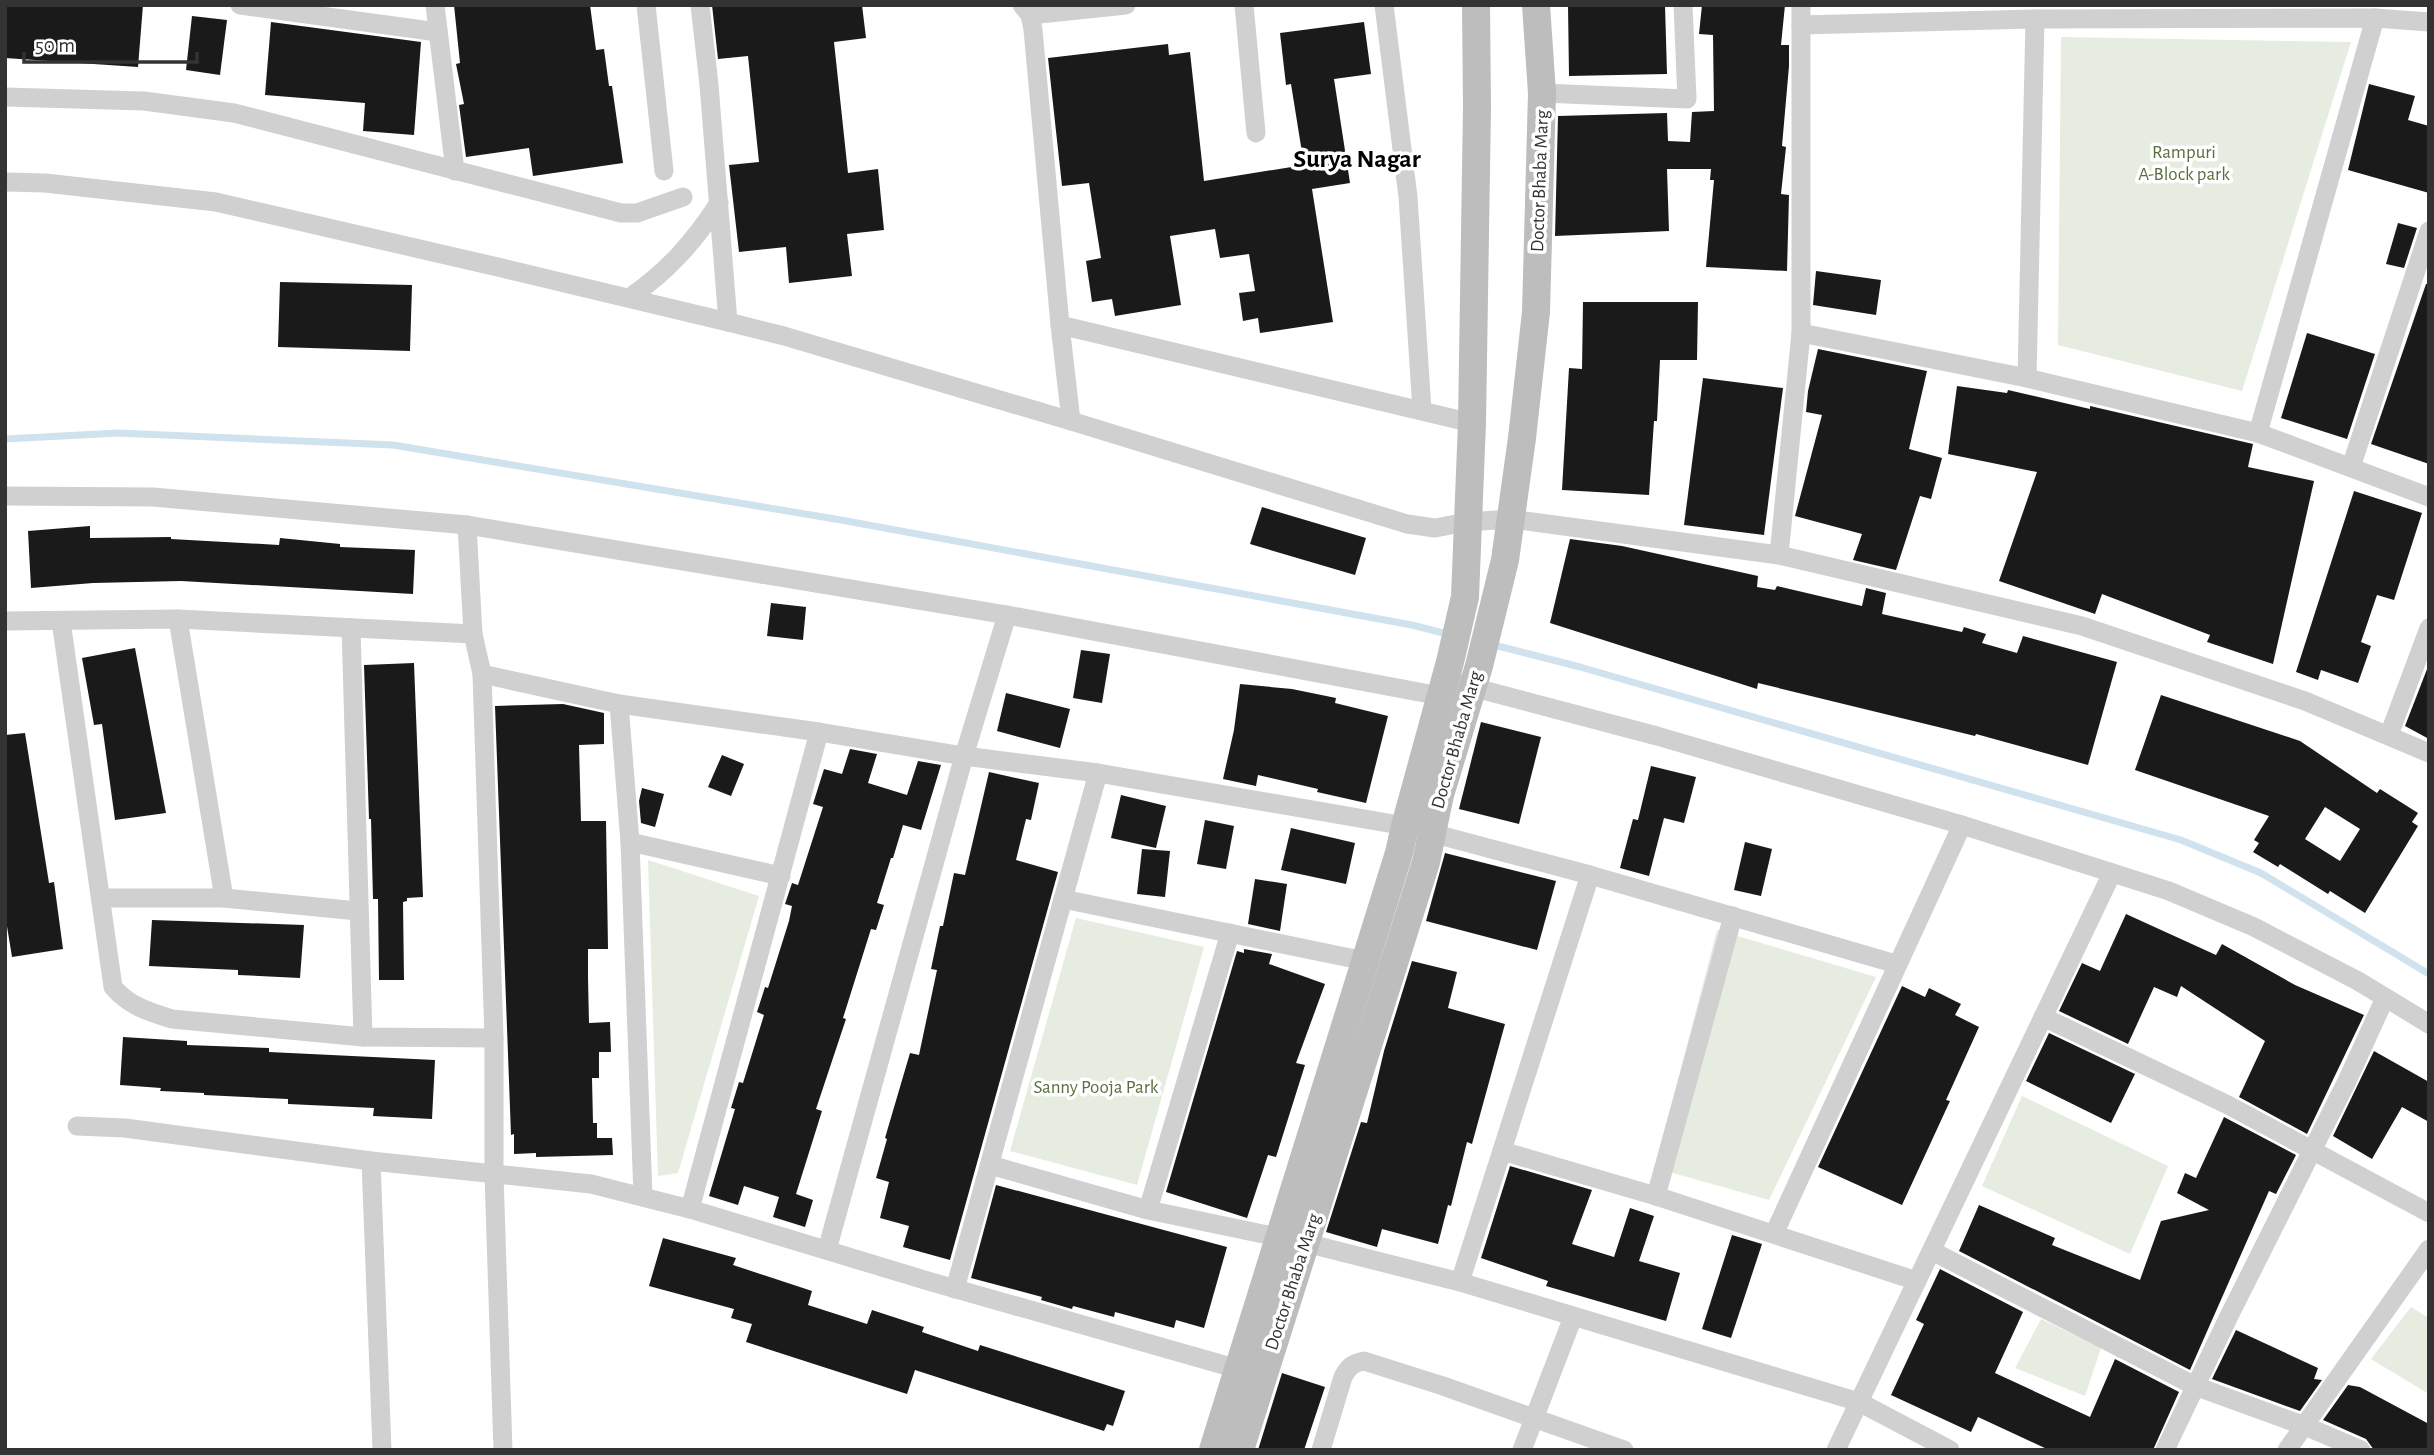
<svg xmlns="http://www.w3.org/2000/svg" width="2434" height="1455" font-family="'Alegreya Sans',sans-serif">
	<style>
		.green { fill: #e6ecdf }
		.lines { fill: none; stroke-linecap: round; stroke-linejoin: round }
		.stream { stroke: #cfe2ee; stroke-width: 7 }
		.building { fill: #1a1a1a; fill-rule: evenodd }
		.street { stroke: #d0d0d0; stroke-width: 19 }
		.secondary { stroke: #bdbdbd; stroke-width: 28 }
		.labels { text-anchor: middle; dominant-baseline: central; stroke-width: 7; stroke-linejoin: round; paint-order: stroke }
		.park-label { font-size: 19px; fill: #56703f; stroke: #fff }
		.street-label { font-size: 19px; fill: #333; stroke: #fff }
		.district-label { font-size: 26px; font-weight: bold; fill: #000; stroke: #fff }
	</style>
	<rect width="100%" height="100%" fill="#fff"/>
	<g class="green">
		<path d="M2061 37 2351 42 2242 391 2058 345Z"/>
		<path d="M648 860 759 896 678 1173 658 1176Z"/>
		<path d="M1076 918 1204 947 1137 1185 1010 1151Z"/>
		<path d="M1717 930 1876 977 1769 1200 1655 1168Z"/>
		<path d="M2022 1096 2168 1166 2130 1254 1982 1186Z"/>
		<path d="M2411 1307 2429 1318V1394L2371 1359Z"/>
		<path d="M2041 1319 2101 1348 2085 1396 2015 1368Z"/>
	</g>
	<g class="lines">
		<g class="stream">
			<path d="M5 439 118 433 393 445 841 520 1412 625 1451 635"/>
			<path d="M1490 644 1580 667 2181 840 2261 873 2429 974"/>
		</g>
	</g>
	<g class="building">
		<path d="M5 5H143L138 67 5 58Z"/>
		<path d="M454 5H590L596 50 604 49 609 86H612L623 163 533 176 529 148 466 157 459 105 464 104 456 64 460 63Z"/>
		<path d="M712 5H862L866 38 834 42 848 173 878 169 884 230 847 234 852 276 789 283 786 247 739 252 729 165 759 162 748 56 718 59Z"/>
		<path d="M1568 5H1665L1667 74 1569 76Z"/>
		<path d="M1702 5H1785L1781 45H1789V66L1782 146 1786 147 1781 194 1789 195 1787 271 1706 267 1714 180H1710L1711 169H1667L1669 231 1555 236 1558 116 1667 113 1668 141 1690 142 1692 112 1714 111 1713 35 1699 34Z"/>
		<path d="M192 16 227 20 220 75 186 70Z"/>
		<path d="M271 22 421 42 414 135 363 131 365 103 265 95Z"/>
		<path d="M1364 22 1371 74 1334 79 1350 183 1312 189 1333 322 1260 333 1258 318 1243 321 1239 293 1255 291 1249 254 1220 258 1215 229 1170 236 1181 305 1115 316 1112 299 1092 302 1086 261 1101 258 1089 183 1062 186 1048 58 1168 44 1169 55 1190 52 1204 181 1304 165 1291 84 1286 85 1280 33Z"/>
		<path d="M2369 84 2415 96 2408 120 2429 126V193L2348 170Z"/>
		<path d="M2398 223 2417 228 2404 268 2386 264Z"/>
		<path d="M1816 271 1881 280 1876 315 1813 305Z"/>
		<path d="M280 282 412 285 410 351 278 347Z"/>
		<path d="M2426 284H2429V464L2371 444Z"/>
		<path d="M1583 302H1698L1697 360H1660L1657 421H1654L1649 495 1562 490 1569 368 1582 369Z"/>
		<path d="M2307 333 2375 354 2347 439 2281 418Z"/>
		<path d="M1818 349 1927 371 1909 449 1942 458 1931 499 1920 496 1896 570 1853 560 1862 534 1795 516 1822 415 1806 412 1808 391Z"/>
		<path d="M1703 378 1783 388 1764 535 1684 525Z"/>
		<path d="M1957 386 2007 393 2008 390 2090 409V406L2253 444 2248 467 2314 481 2273 664 2207 642 2210 635 2102 594 2095 614 1999 581 2037 472 1948 454Z"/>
		<path d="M2354 491 2422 513 2394 600 2377 595 2361 642 2371 646 2358 683 2321 670 2318 680 2296 672Z"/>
		<path d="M1262 507 1366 538 1355 575 1250 544Z"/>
		<path d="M90 526V538L171 537V539L279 545 280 538 340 544V547L415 550 413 594 181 581 93 583 31 588 28 531Z"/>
		<path d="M1570 539 1622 546 1758 576 1757 587 1775 590 1777 586 1862 606 1866 588 1886 593 1882 614 1962 632 1964 627 1986 634 1982 643 2017 653 2023 636 2117 662 2088 765 1976 734 1975 736 1758 683 1757 689 1550 623Z"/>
		<path d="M771 603 806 607 803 640 767 636Z"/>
		<path d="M135 648 166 813 115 820 102 724 94 725 82 658Z"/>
		<path d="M1081 650 1110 654 1102 703 1073 698Z"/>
		<path d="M414 663 423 897 407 898V901L403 902 404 980H379L378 899H373L371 819H369L364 665Z"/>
		<path d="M2429 664V739L2405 726Z"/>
		<path d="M1240 684 1292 689 1336 698 1335 703 1388 716 1366 803 1317 792 1318 789 1258 775 1256 786 1223 779 1234 730Z"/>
		<path d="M1006 693 1070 709 1060 748 997 731Z"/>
		<path d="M2161 695 2300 741 2377 793 2380 789 2418 813 2412 822 2418 826 2365 913 2330 891 2328 894 2280 864 2278 867 2253 852 2259 843 2254 840 2269 816 2135 770ZM2325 807 2360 829 2340 861 2305 839Z"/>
		<path d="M563 704 604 713V744L579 745 581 821H606L608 949H588V978L589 1023 610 1022 611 1052H599V1078H592L593 1123H597V1138H612L613 1155 536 1157V1153L514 1154V1134L511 1135 495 706Z"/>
		<path d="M1481 722 1541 737 1519 824 1459 809Z"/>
		<path d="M25 733 49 883 54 882 63 949 12 957 5 914V735Z"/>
		<path d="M850 749 877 754 868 783 907 795 918 761 941 765 921 830 903 825 893 858H891L877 903 884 905 876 930 871 929 843 1018 846 1019 816 1109 822 1111 796 1194 813 1200 805 1227 773 1217 779 1197 744 1186 738 1205 709 1196 735 1109 731 1108 739 1082 743 1083 764 1015 757 1012 765 987 768 988 789 921 792 906 785 904 792 883 798 885 823 807 813 804 824 769 842 774Z"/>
		<path d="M722 755 744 764 731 796 708 787Z"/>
		<path d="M1651 766 1696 777 1684 823 1664 818 1649 876 1620 868 1633 819 1638 820Z"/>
		<path d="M989 772 1039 783 1031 820 1026 819 1016 860 1058 872 950 1260 903 1247 909 1226 880 1218 889 1182 876 1178 887 1139 885 1138 910 1053 919 1055 937 970 931 969 940 926H943L954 873 965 875Z"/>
		<path d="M642 788 664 794 655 827 641 823 639 801Z"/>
		<path d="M1121 795 1166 806 1156 848 1111 838Z"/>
		<path d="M1205 820 1234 826 1226 869 1197 864Z"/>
		<path d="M1291 828 1355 843 1346 884 1281 870Z"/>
		<path d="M1745 842 1772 849 1761 896 1734 890Z"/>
		<path d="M1142 849 1170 851 1165 897 1137 894Z"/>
		<path d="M1445 853 1556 881 1537 950 1426 921Z"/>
		<path d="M1255 879 1287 884 1280 931 1248 924Z"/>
		<path d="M2126 914 2216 955 2222 944 2295 985 2364 1015 2307 1134 2239 1097 2265 1041 2181 986 2177 997 2154 987 2128 1044 2059 1011 2082 963 2100 971Z"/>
		<path d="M152 920 304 925 300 978 238 975V970L149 966Z"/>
		<path d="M1244 949 1272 954 1269 964 1325 984 1296 1063 1305 1065 1276 1157 1268 1155 1247 1218 1166 1192 1237 951 1244 953Z"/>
		<path d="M1412 961 1457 972 1448 1008 1505 1024 1472 1144 1467 1142 1451 1206 1448 1205 1438 1244 1382 1229 1377 1247 1326 1232 1361 1122 1367 1123 1384 1051Z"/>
		<path d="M1902 986 1925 997 1929 988 1961 1004 1955 1015 1979 1027 1946 1100 1950 1101 1902 1205 1818 1167Z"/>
		<path d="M2049 1033 2135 1074 2111 1123 2026 1081Z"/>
		<path d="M123 1037 187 1041V1045L269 1048V1052L435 1060 432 1119 373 1116 374 1108 288 1104V1099L204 1095V1093L160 1091 161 1088 120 1085Z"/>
		<path d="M2374 1051 2429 1082V1122L2402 1107 2372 1159 2333 1136Z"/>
		<path d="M2224 1117 2296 1155 2276 1194 2269 1191 2190 1370 1959 1251 1979 1205 2055 1238 2052 1245 2140 1280 2161 1221 2209 1210 2177 1193 2185 1173 2196 1178Z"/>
		<path d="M1510 1166 1592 1190 1572 1244 1614 1257 1630 1208 1654 1216 1639 1261 1680 1273 1666 1321 1546 1286 1548 1281 1481 1258Z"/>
		<path d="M996 1185 1227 1247 1204 1328 1176 1320 1174 1328 1115 1312 1114 1317 1073 1306 1072 1309 1041 1300 1042 1297 971 1278Z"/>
		<path d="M1732 1235 1762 1244 1731 1338 1702 1329Z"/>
		<path d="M663 1238 736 1258 733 1265 812 1291 808 1305 867 1324 872 1310 924 1327 922 1332 978 1351 980 1345 1125 1391 1113 1426 1107 1424 1104 1431 915 1370 907 1394 746 1342 752 1324 731 1318 734 1309 649 1286Z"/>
		<path d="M1940 1269 2023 1312 1995 1373 2090 1417 2115 1359 2179 1392 2153 1450H2049L1978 1417 1971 1432 1891 1395 1924 1324 1916 1320Z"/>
		<path d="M2236 1330 2318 1368 2314 1379 2322 1380 2300 1411 2212 1379Z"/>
		<path d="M1282 1373 1325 1387 1304 1450H1258Z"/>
		<path d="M2348 1385 2360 1387 2429 1424V1450H2374L2366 1439 2323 1420Z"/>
	</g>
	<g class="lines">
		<g class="street">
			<path d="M240 5 438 32"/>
			<path d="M435 5 455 171"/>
			<path d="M646 5 664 171"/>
			<path d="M700 5 709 85 728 322"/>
			<path d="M1022 5 1030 15 1033 30 1060 325 1071 421"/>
			<path d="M1244 5 1256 133"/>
			<path d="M1384 5 1408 197 1422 410"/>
			<path d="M1030 15 1126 5"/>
			<path d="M1801 25 2035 19 2375 18 2429 22"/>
			<path d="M1542 93 1687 99 1683 5"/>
			<path d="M5 97 144 101 234 113 621 213H637L683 197"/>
			<path d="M5 182 45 183 216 202 502 268 728 322 784 336 1071 421 1407 524 1435 528 1467 522 1511 519 1779 555 2082 626 2305 701 2429 753"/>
			<path d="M629 298C667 272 694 242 719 203"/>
			<path d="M1060 325 1472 423"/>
			<path d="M1801 333 2027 378 2258 433 2429 497"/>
			<path d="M2027 378 2035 19"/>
			<path d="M2258 433 2375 18"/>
			<path d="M2351 467 2429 231"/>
			<path d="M5 496 153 497 467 525 1007 615 1451 698"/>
			<path d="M467 525 473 634 482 674 494 1038V1175L503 1450"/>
			<path d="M1779 555 1801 333V5"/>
			<path d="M178 619 224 898 358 911"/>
			<path d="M5 621 178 619 473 634"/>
			<path d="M61 621 113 987C129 1006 149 1012 172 1019L363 1037 494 1038"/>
			<path d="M351 628 363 1037"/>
			<path d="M482 674 619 704 819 732 964 756 1098 773 1405 826 1590 875 1896 964"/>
			<path d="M1445 680 1657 736 1962 825 2169 891 2254 927 2358 981 2429 1024"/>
			<path d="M619 704 630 842 643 1196"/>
			<path d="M2389 735 2429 628"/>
			<path d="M630 842 781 876"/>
			<path d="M101 898H224"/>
			<path d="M1063 899 1365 961"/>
			<path d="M2043 1017 2228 1105 2429 1213"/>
			<path d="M77 1126 125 1128 371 1161 591 1184 690 1209 928 1281 1238 1369"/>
			<path d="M1502 1151 1656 1196 1917 1281"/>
			<path d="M371 1161 382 1450"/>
			<path d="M990 1165 1148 1210 1306 1243 1460 1282 1859 1402 1950 1450"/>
			<path d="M1656 1196 1733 916"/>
			<path d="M690 1209 819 732"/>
			<path d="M1148 1210 1230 933"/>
			<path d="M1774 1234 1962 825"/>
			<path d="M827 1250 964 756 1007 615"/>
			<path d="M1932 1251 2195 1386 2305 1426 2361 1450"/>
			<path d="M1460 1282 1590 875"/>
			<path d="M955 1289 1098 773"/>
			<path d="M1321 1450 1343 1377C1348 1367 1353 1363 1364 1361L1443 1386 1624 1450"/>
			<path d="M1522 1450 1573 1317"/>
			<path d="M1836 1450 2112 873"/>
			<path d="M2165 1450 2229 1316 2347 1081 2385 998"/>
			<path d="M2287 1450 2429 1249"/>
		</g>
		<g class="secondary">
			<path d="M1213 1450 1399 853 1405 826 1450 662 1465 597 1472 423 1477 107 1476 5"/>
			<path d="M1240 1450 1426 862 1440 795 1479 666 1505 560 1522 438 1536 312 1542 93 1536 5"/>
		</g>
	</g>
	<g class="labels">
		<g class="park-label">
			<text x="2184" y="152">Rampuri<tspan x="2184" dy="22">A-Block park</tspan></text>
			<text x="1096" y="1087">Sanny Pooja Park</text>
		</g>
		<g class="street-label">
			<text transform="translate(1540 181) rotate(-88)">Doctor Bhaba Marg</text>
			<text transform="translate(1457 740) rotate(-74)">Doctor Bhaba Marg</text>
			<text transform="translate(1293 1282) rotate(-72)">Doctor Bhaba Marg</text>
		</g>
		<g class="district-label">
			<text x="1357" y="159">Surya Nagar</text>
		</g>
	</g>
	<rect width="2434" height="1455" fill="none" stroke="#333333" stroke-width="14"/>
	<path d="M24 52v10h173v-10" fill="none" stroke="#333333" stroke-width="3.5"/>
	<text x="35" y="52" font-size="21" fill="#333333" stroke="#ffffff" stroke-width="5" paint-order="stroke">50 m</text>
</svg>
